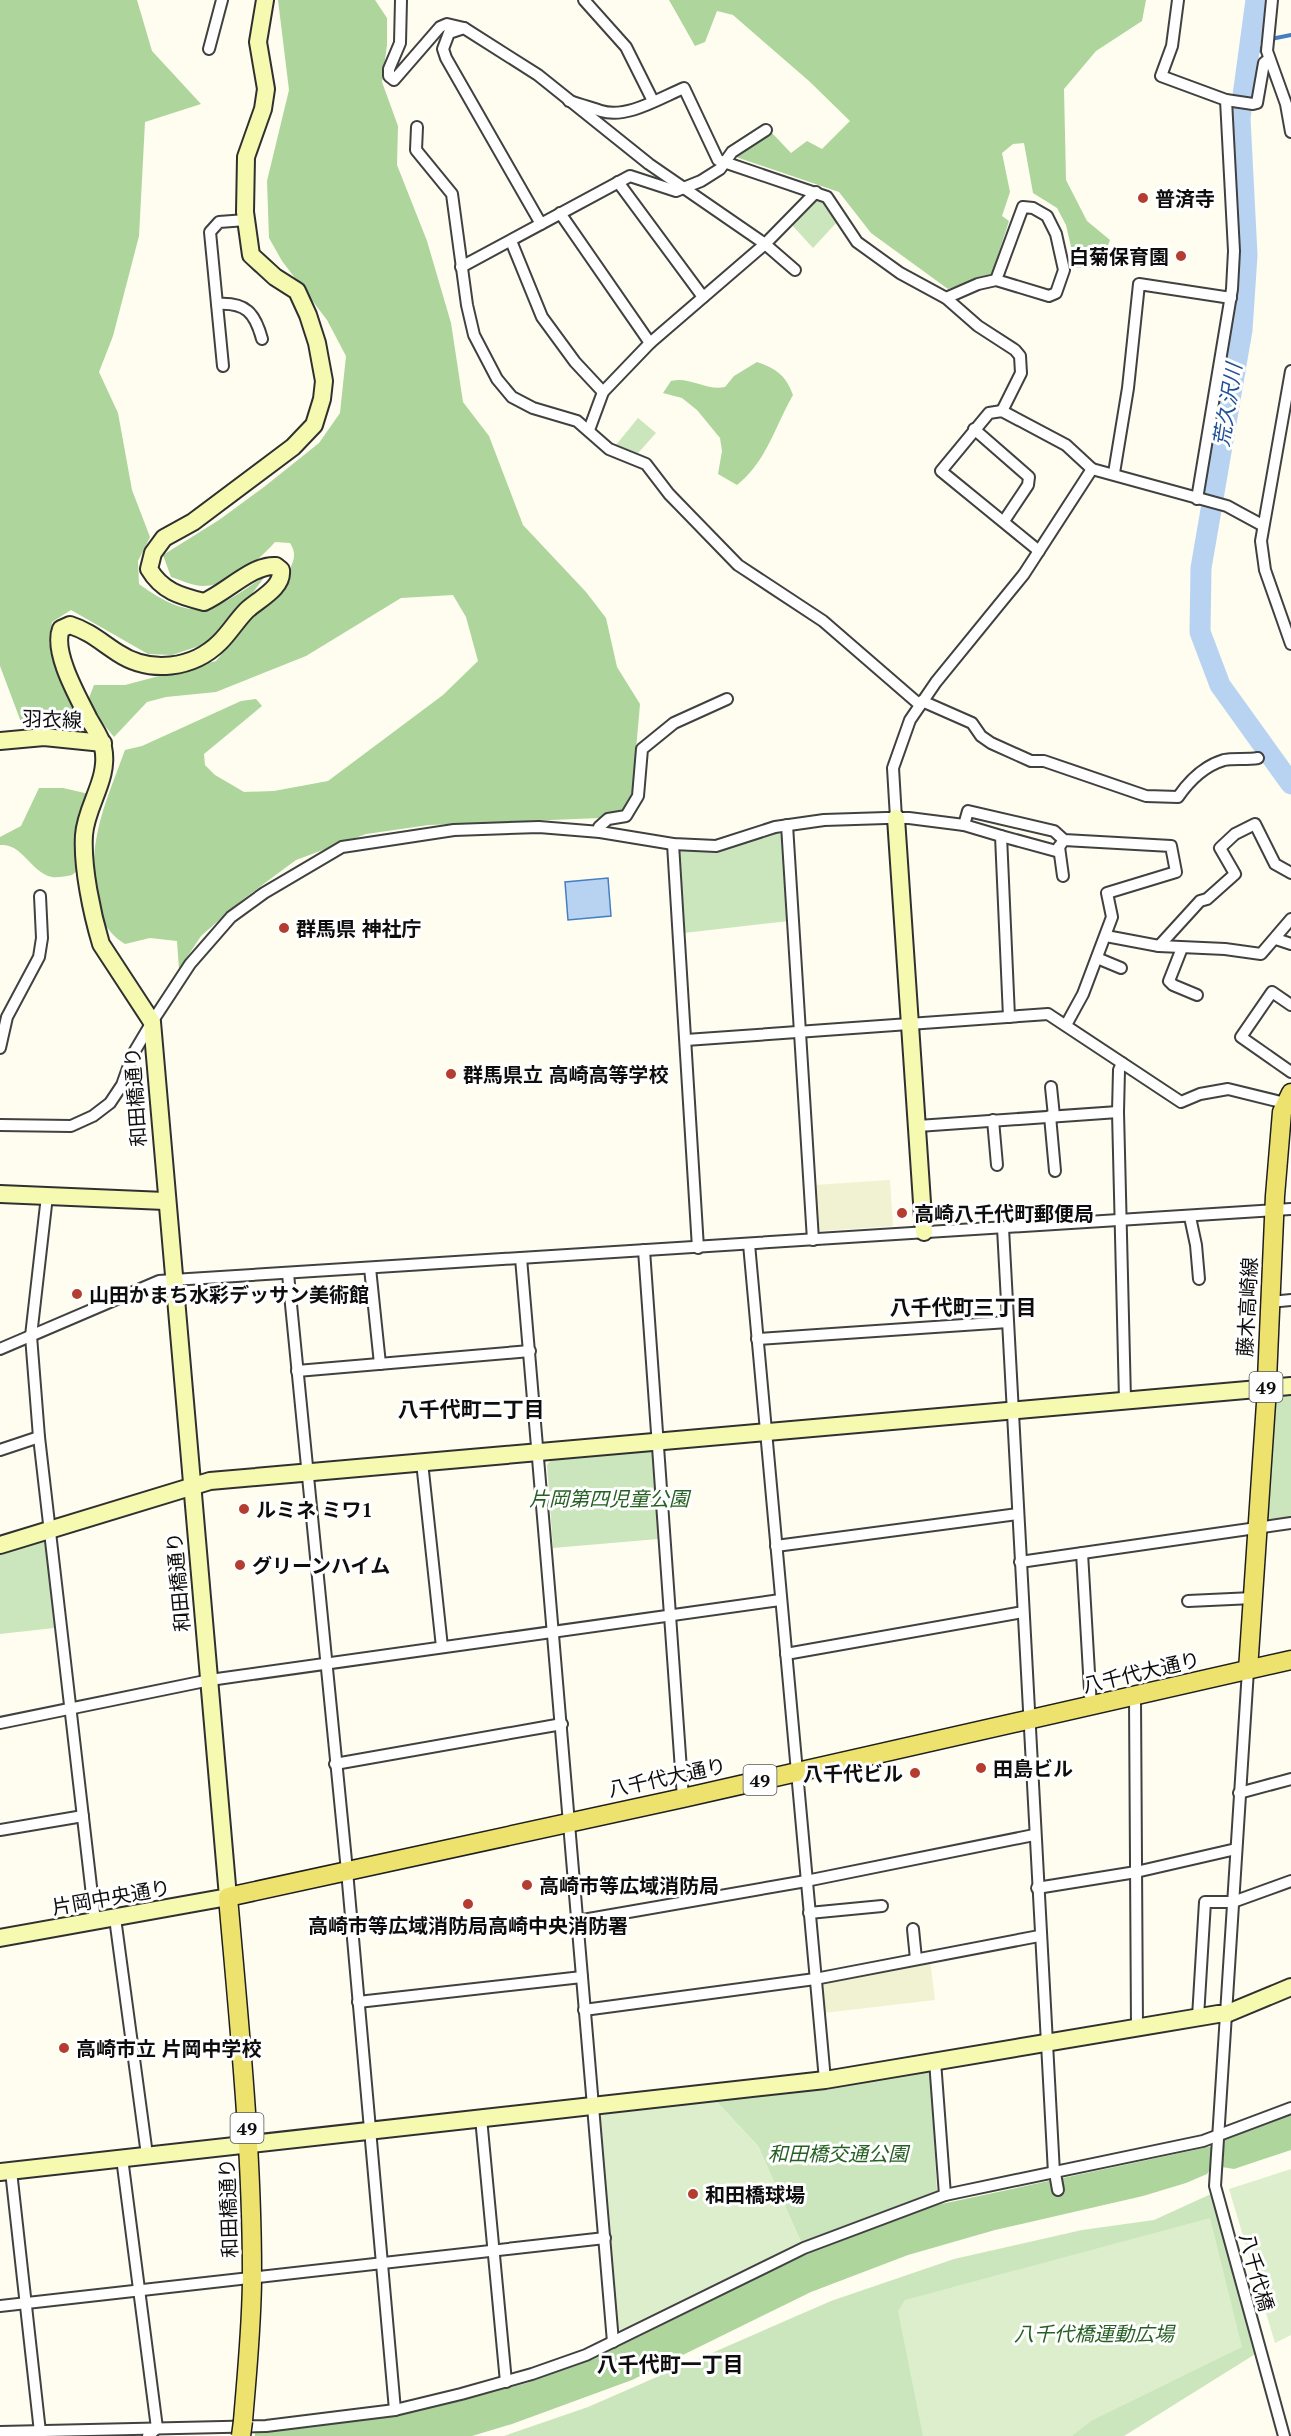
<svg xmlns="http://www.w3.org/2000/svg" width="1291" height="2436" font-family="'PT Serif','Noto Sans JP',serif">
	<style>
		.farmland { fill: #f0f2d1 }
		.green { fill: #cbe6bc }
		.forest { fill: #add59c }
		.pitch { fill: #ddeecd }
		.water { fill: #b8d3f2; stroke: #447ec3; stroke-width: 1.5 }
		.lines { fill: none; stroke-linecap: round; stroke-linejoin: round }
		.stream { stroke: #447ec3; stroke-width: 4 }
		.river { stroke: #b8d3f2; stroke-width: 21 }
		.street-casing { stroke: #414141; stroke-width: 14 }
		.secondary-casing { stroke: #303030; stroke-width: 20 }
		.primary-casing { stroke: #1f1f1f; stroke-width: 21 }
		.street { stroke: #fff; stroke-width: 10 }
		.secondary { stroke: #f6f9b0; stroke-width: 16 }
		.primary { stroke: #eee26f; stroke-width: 18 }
		.primary-bridge-casing { stroke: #1f1f1f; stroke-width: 21; stroke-linecap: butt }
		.primary-bridge { stroke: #eee26f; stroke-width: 18 }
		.poi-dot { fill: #b43d30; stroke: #fff; stroke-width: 2 }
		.labels { text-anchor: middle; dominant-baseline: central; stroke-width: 6; stroke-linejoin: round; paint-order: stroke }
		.shield { fill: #fff; stroke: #565656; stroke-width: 1.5 }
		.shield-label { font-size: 18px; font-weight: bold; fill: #0e0e0e }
		.poi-label { font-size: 20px; font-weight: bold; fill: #0e0e0e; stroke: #fff; text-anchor: start }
		.street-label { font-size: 20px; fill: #0e0e0e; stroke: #fff }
		.park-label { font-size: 20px; font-style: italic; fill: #266123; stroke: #fff }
		.water-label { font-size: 21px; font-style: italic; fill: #205196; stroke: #fff }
		.neighbourhood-label { font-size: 21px; font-weight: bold; fill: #0e0e0e; stroke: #fff }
	</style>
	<rect width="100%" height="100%" fill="#fefdf0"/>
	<g class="farmland">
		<path d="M890 1180 893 1226 820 1231 817 1229 815 1185Z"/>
		<path d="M930 1960 935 2000 823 2013 821 1986 825 1980Z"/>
	</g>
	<g class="green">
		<path d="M815 200H822L838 221 813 248 791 224Z"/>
		<path d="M638 418 656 433 638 453 616 445Z"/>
		<path d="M775 831 784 837 789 921 684 933 678 853 682 849Z"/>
		<path d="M1291 1393V1518L1269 1521 1264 1516 1271 1401 1278 1394Z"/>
		<path d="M648 1449 652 1452 658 1539 553 1548 547 1465 553 1457Z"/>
		<path d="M51 1528 63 1627 0 1634V1545Z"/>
		<path d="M923 2070 930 2074 937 2191 801 2242 758 2146 715 2100Z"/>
		<path d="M1211 2194 1257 2353 1124 2436H504L588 2407 831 2301 954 2259 1082 2230 1154 2220Z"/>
	</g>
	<g class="forest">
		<path d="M0 0H137L152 51 201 104 145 122 139 236 113 336 99 372 118 413 132 490 150 537 138 561 139 584C196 625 213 612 266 575L224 631 202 645 172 655 148 654 71 610 52 622 49 643 69 689 78 727C58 735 41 728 21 722L0 666Z"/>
		<path d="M278 0H375L387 18V45L382 82 398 126 397 165 427 241 451 323 463 402 489 436 523 525 586 592 606 618 617 667 640 704 632 795 624 811 600 818 429 825 366 834 296 860 242 900 201 936 179 969 177 941 150 938 125 944C106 932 102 920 97 899 86 842 106 802 125 750L142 746 241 701 256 699 262 706 204 754 205 765 215 775 244 792 274 791 328 781 443 695 478 661 466 617 453 595 401 598 306 656 216 692 166 697 147 702 114 737 96 715 89 698 94 685H125L216 661 288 573C294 561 297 554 290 543L275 542C259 560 230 586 203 586 193 586 181 580 171 577L163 555 219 520 264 487 319 443 340 413 346 356 327 320 282 261 269 238 267 181 289 90Z"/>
		<path d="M669 0H1146L1142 21 1096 51 1064 89 1066 180 1087 221 1110 240 1100 267 1076 268 1066 225 1057 208 1033 193 1024 143 1013 144 1002 153 1010 192 1002 216 1009 221 992 274 948 289 871 233 839 192 736 157 772 133 791 153 807 141 822 149 850 121 809 81 733 15 717 11 705 42 695 46Z"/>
		<path d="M757 362C777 369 786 376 793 395 774 428 768 459 737 485L718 474 722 451 720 438 697 410 682 398 663 393 671 381C689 376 706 391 725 387L734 376Z"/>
		<path d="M39 788H63L89 794C80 821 75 842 78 870L72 875C66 876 58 878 52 877 30 872 23 843 0 845V837L21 826Z"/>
		<path d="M1291 2113V2150L1234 2169 1222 2167 1225 2138Z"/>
		<path d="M1213 2146 1211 2168 1207 2174 1186 2183 1143 2196 995 2230 908 2255 811 2292 632 2380 512 2424 472 2436H255V2431L394 2416 527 2383 594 2359 798 2258 932 2206Z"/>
	</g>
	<g class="pitch">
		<path d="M715 2100 758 2146 801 2242 622 2331 617 2328 600 2115 604 2110Z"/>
		<path d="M1291 2169V2335L1275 2343 1229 2189Z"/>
		<path d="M1210 2218 1242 2347 1091 2421 1072 2436H923L898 2311 905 2300Z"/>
	</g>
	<path class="water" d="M608 878 611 916 568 920 565 882Z"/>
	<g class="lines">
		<g class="stream">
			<path d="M1271 39 1291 35"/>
			<path d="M1247 61 1266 44"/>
		</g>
		<path class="river" d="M1256 0 1240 118 1247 255 1242 330 1201 568 1200 632 1220 685 1291 784"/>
		<defs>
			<g id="street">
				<path d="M401 0 400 43 389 69V76L394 80 440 27 447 24 464 28 538 75 649 164 765 244 795 270"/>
				<path d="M584 0 626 47 653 101"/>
				<path d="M1178 0 1172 46 1161 76 1226 100 1253 104 1257 103 1264 63 1269 59"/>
				<path d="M1272 0 1267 51 1286 104 1291 132"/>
				<path d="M464 28 449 33 443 49 446 58 541 224"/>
				<path d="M209 49 222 0"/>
				<path d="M569 101C580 104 591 108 601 111 627 119 660 98 684 88L718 160 827 197 857 242 900 273 946 298 978 326 1015 350 1020 356 1021 373 1002 411"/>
				<path d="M417 127 416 150 452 194 467 305 474 335 497 379 512 397 533 408 577 421 609 449 646 464 669 494 738 565 823 621 920 705"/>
				<path d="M618 182 703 297"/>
				<path d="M560 213 650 343"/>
				<path d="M511 241 542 317 575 362 603 392"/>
				<path d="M461 267 630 176 676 191 701 181 720 169 732 152 766 130"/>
				<path d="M946 298 978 284 996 280 1049 296 1056 293 1064 270 1056 234 1047 216 1033 208 1023 207 996 280"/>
				<path d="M217 304C246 302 255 313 262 339"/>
				<path d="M223 366 210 232 219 222 246 220"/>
				<path d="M1291 371 1261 541 1265 570 1291 644"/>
				<path d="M974 429 1029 477 1028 485 1004 521"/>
				<path d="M589 430 603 392 650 343 765 244 816 192"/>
				<path d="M1114 473 1128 388 1139 284 1231 298"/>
				<path d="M1197 499 1232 289 1234 251 1226 100"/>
				<path d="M1039 551 941 471 989 413 1002 411 1066 445 1092 469"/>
				<path d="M922 701 972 723 981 736 991 743 1031 761H1044L1146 796 1178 797C1189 781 1204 766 1224 760 1233 758 1247 760 1258 758"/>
				<path d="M896 818 893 768 910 720 936 682 1024 574 1092 469 1227 506 1262 525"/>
				<path d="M787 825 813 1240"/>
				<path d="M964 825 968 811 1054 831 1064 840 1171 846 1176 872 1107 893 1112 917 1083 994 1066 1025"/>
				<path d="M600 832 599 827 608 819 626 816 638 796 642 749 674 723 727 699"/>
				<path d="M1001 836 1056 851 1064 840"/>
				<path d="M673 844 698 1248"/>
				<path d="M1059 847 1063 876"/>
				<path d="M1106 936 1159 946 1225 949 1261 954 1291 919"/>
				<path d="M1276 939 1291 944"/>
				<path d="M1159 946 1200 901 1207 899 1235 874 1220 848 1235 834 1255 824 1275 864 1291 873"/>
				<path d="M1182 948 1169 981 1173 985 1197 995"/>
				<path d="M1097 958 1121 968"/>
				<path d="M1291 1005 1272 992 1241 1037 1291 1072"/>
				<path d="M686 1040 1048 1014 1181 1102 1200 1094 1228 1089 1289 1104"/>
				<path d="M0 1048 7 1017 39 957 42 938 40 896"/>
				<path d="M1122 1063 1119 1070 1118 1112 1125 1400"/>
				<path d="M1051 1087 1054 1116"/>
				<path d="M1050 1116 1055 1171"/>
				<path d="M993 1120 997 1165"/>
				<path d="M0 1125 71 1126 93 1116 110 1103 122 1085 133 1054 152 1022 190 964 231 917 264 893 342 847 454 830 539 827 600 832 673 844 716 846 775 827 824 820 886 818H909L964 825 1001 836 1009 1017"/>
				<path d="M918 1126 1118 1112"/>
				<path d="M47 1196 31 1336 39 1437 95 1921"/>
				<path d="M1190 1217 1196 1245 1199 1279"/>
				<path d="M1003 1228 1054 2173"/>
				<path d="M749 1244 825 2080"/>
				<path d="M644 1250 683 1798"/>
				<path d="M521 1258 613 2342"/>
				<path d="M370 1268 380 1364"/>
				<path d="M288 1274 347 1871 395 2410"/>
				<path d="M1269 1302 1291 1300"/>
				<path d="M757 1339 1008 1322"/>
				<path d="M0 1349 159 1281 173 1280 1291 1209"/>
				<path d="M297 1371 530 1351"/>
				<path d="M0 1450 39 1437"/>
				<path d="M422 1462 442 1647"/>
				<path d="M776 1546 1018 1514"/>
				<path d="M1082 1553 1091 1707"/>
				<path d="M1020 1562 1291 1523"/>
				<path d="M1188 1601 1253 1598"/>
				<path d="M786 1654 1023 1612"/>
				<path d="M1248 1670 1215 2186 1284 2436"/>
				<path d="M1135 1697 1137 2028"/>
				<path d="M0 1723 210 1680 780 1600"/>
				<path d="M335 1764 562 1724"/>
				<path d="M1239 1793 1291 1779"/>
				<path d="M0 1830 83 1816"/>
				<path d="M1037 1888 1136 1872 1236 1849"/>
				<path d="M809 1913 882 1906"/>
				<path d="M115 1918 147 2155"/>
				<path d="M577 1921 806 1881 1034 1835"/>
				<path d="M913 1929 916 1959"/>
				<path d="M358 2002 582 1977"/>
				<path d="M584 2010 815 1979 1039 1936"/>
				<path d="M1198 2017 1205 1902H1233L1291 1881"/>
				<path d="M935 2061 945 2195"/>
				<path d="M481 2118 506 2382"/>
				<path d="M122 2158 157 2428 148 2436"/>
				<path d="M11 2171 40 2432"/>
				<path d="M1055 2173 1058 2190"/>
				<path d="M0 2306 605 2238"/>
				<path d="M0 2432 266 2426 395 2410 461 2394 532 2374 586 2355 804 2248 945 2195 1203 2141 1291 2108"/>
			</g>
			<g id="secondary">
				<path d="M0 741 44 737 103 743"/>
				<path d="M896 818 924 1232"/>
				<path d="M0 1194 165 1201"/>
				<path d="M0 1545 210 1481 1291 1386"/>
				<path d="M0 1938 228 1897 152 1022 101 944C92 914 82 867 84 835 86 805 110 779 103 747 101 737 94 728 89 719 78 697 52 652 61 629L70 625C89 631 101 642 118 653 150 674 193 669 220 642 230 632 237 620 247 610 259 599 283 588 281 570L276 566C253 564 227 592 204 602 180 596 162 591 149 569L153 553 164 538 193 522 293 447 314 425 322 399 324 381 317 343 308 315 297 291 275 277 251 255 245 212 246 157 263 109 266 89 258 42 265 0"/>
				<path d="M0 2172 825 2080 1218 2014H1226L1291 1987"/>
			</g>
			<g id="primary">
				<path d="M1248 1670 1266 1403 1275 1196 1282 1112 1291 1093"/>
				<path d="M243 2421C247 2372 252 2324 252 2275 252 2148 239 2023 228 1897L683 1798 1291 1660"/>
			</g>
		</defs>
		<use href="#street" class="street-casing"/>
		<use href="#secondary" class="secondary-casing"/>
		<use href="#primary" class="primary-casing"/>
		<use href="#street" class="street"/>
		<use href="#secondary" class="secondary"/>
		<use href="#primary" class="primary"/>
		<defs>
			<path id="primary-bridge" d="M241 2436 243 2421"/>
		</defs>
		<use href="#primary-bridge" class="primary-bridge-casing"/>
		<use href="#primary-bridge" class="primary-bridge"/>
	</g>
	<g class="poi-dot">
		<circle cx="1143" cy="198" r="6"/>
		<circle cx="1181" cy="256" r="6"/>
		<circle cx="284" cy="928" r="6"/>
		<circle cx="451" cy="1074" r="6"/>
		<circle cx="902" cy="1213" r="6"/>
		<circle cx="77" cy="1294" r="6"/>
		<circle cx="244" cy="1509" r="6"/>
		<circle cx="240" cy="1565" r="6"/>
		<circle cx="981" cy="1768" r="6"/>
		<circle cx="915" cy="1773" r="6"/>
		<circle cx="527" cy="1885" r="6"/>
		<circle cx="468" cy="1904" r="6"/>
		<circle cx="64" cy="2048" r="6"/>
		<circle cx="693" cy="2194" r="6"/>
	</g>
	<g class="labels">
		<g class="shield">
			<rect x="1249.5" y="1372" width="33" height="30" rx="4.5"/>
			<rect x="743.5" y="1765" width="33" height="30" rx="4.5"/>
			<rect x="230.5" y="2113" width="33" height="30" rx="4.5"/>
		</g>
		<g class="shield-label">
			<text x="1266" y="1387">49</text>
			<text x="760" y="1780">49</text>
			<text x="247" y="2128">49</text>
		</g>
		<g class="poi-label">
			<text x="1155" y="198">普済寺</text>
			<text x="1169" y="256" text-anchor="end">白菊保育園</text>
			<text x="296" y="928">群馬県 神社庁</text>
			<text x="463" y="1074">群馬県立 高崎高等学校</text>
			<text x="914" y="1213">高崎八千代町郵便局</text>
			<text x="89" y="1294">山田かまち水彩デッサン美術館</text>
			<text x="256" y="1509">ルミネ ミワ1</text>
			<text x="252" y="1565">グリーンハイム</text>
			<text x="993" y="1768">田島ビル</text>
			<text x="903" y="1773" text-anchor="end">八千代ビル</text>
			<text x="539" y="1885">高崎市等広域消防局</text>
			<text x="468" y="1925" text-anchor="middle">高崎市等広域消防局高崎中央消防署</text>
			<text x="76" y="2048">高崎市立 片岡中学校</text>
			<text x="705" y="2194">和田橋球場</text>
		</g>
		<g class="street-label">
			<text transform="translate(52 719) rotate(2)">羽衣線</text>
			<text transform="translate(135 1097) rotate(-94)">和田橋通り</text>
			<text transform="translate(1247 1307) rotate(-87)">藤木高崎線</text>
			<text transform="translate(178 1582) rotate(-95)">和田橋通り</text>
			<text transform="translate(1141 1672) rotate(-13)">八千代大通り</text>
			<text transform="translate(667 1777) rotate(-12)">八千代大通り</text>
			<text transform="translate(111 1897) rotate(-10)">片岡中央通り</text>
			<text transform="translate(228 2208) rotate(-92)">和田橋通り</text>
			<text transform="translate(1257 2272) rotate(75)">八千代橋</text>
		</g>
		<g class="park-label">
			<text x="609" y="1498">片岡第四児童公園</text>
			<text x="838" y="2153">和田橋交通公園</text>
			<text x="1094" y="2333">八千代橋運動広場</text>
		</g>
		<g class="water-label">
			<text transform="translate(1227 405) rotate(-81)">荒久沢川</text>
		</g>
		<g class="neighbourhood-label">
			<text x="963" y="1307">八千代町三丁目</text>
			<text x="471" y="1409">八千代町二丁目</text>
			<text x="670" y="2364">八千代町一丁目</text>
		</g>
	</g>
</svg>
